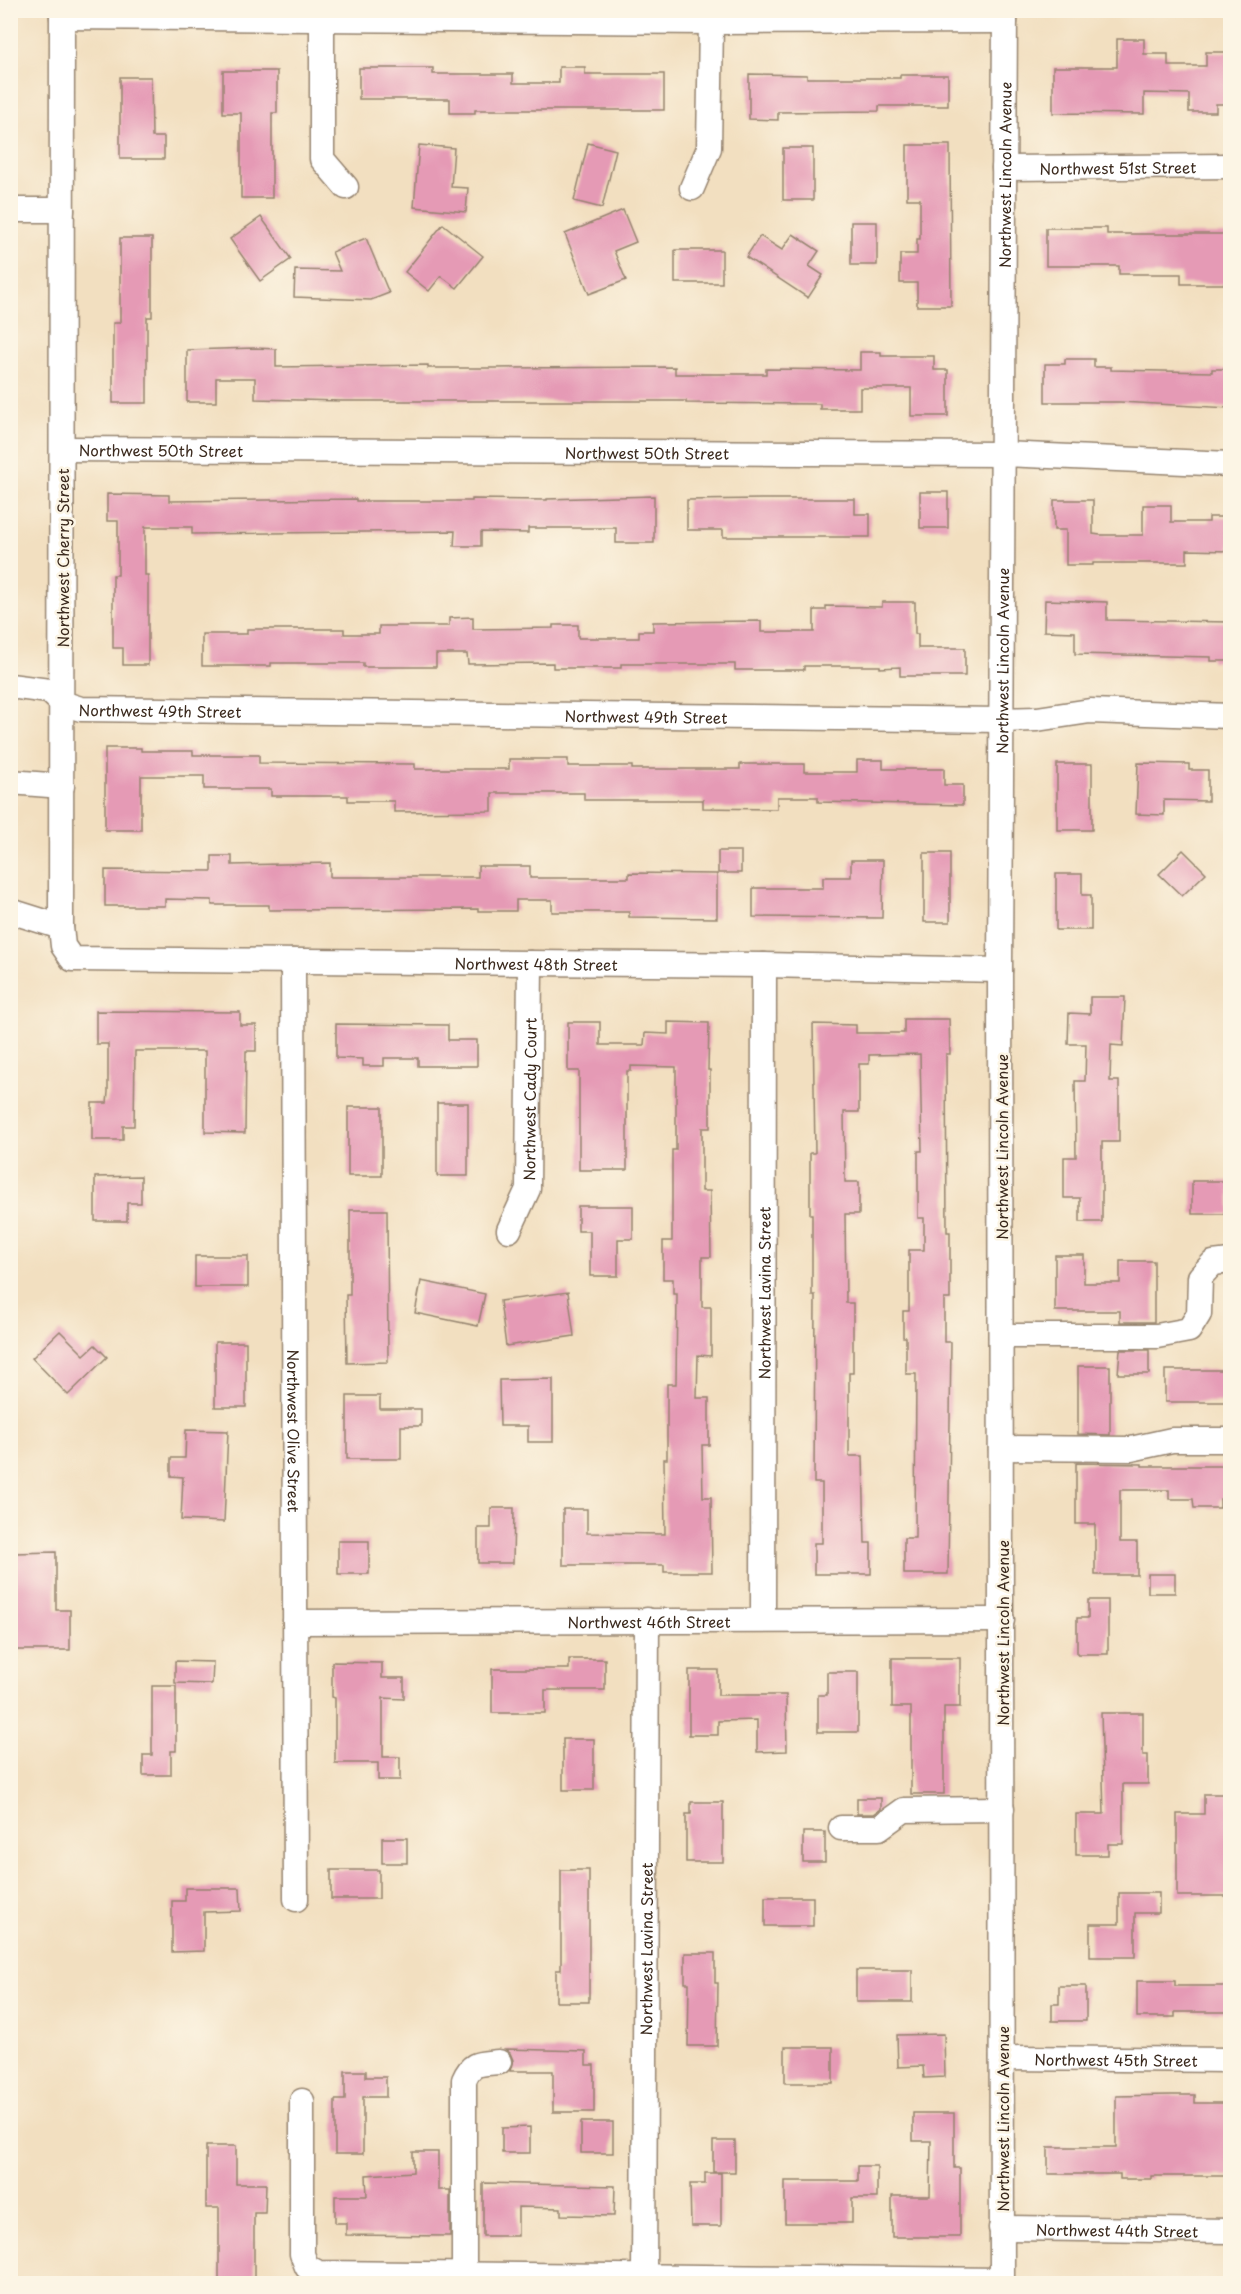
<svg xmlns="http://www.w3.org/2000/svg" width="1241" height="2294" font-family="'Playpen Sans',sans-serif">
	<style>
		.building { fill: #e59ab5 }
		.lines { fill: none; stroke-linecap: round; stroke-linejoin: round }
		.minor-casing { stroke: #96846f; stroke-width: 27 }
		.minor { stroke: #fff; stroke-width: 24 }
		.labels { text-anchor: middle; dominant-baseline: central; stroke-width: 5; stroke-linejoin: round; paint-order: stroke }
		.street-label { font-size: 15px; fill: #3b2a1e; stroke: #fcf5e5 }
	</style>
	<rect width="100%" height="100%" fill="#fcf5e5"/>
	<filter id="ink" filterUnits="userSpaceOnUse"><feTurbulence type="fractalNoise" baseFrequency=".0167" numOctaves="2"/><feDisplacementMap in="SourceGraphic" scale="12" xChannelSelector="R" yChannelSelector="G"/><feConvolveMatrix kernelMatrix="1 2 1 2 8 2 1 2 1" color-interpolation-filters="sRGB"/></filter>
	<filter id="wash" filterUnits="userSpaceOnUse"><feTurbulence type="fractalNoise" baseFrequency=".008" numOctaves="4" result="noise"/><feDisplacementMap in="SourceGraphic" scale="24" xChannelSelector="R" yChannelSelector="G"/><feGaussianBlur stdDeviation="1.35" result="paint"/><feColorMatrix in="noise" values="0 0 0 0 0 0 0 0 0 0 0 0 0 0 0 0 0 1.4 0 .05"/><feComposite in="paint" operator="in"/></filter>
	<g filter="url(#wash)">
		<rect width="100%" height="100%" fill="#f2dfc0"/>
		<g id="blocks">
			<g class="building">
				<path d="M1117 39H1144V54H1168V66H1206V52H1230V104H1216V112H1189V94L1144 93V114L1053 113V67H1117Z"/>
				<path d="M559 67H585V74H664V110H475V113H450V99H359V68H433V74H513V83H559Z"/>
				<path d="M223 71H277V113H272V198H241V113H223Z"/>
				<path d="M749 74 807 75V78H900V75H948V106H879V111L778 112V120L749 119Z"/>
				<path d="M120 77H151L152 137H164V159H120Z"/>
				<path d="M588 143 616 150 602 208 574 201Z"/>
				<path d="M419 145 454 148 451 187 468 188 466 212 414 207Z"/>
				<path d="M907 145H950L951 306H917V283H900V254H917V239H920V199H907Z"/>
				<rect x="783" y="148" width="30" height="52"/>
				<path d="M623 210 636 242 614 251 626 280 589 294 565 234Z"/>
				<path d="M261 217 291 259 260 281 230 239Z"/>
				<rect x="851" y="222" width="26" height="43"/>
				<path d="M443 224 483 256 457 288 441 276 429 291 405 272Z"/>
				<path d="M1046 228H1107V234H1230V284H1181V274H1119V266H1046Z"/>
				<path d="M793 234 819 251 809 266 823 275 808 298 746 257 760 236 782 250Z"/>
				<path d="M120 238H152V317H147V403H113V323H120Z"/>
				<path d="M366 238 389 293 371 300 294 297 295 270 340 271 332 252Z"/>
				<rect x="675" y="250" width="47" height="33"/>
				<path d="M255 348 276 349V367L428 365V368H494L675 367V374H766V369L860 370V352H881V356H934V370H948V416H911V388H860V409H820V404L686 403V401H342L255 399V378H216V402H187V350Z"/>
				<path d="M1065 359H1094V367H1111V370L1212 372V369H1230V408L1120 402H1045V364H1065Z"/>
				<rect x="920" y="492" width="28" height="36"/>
				<path d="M107 494 169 495V501L356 499V501H472V499L547 500V499L654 496V543H616V528H528V533L481 532V546H454L455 531 192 534V527H145V575H148V665H123V648H113V575H118V521H107Z"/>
				<path d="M761 499H855V514H870V537H723V530H687V500Z"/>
				<path d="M1054 500H1093V534L1100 535H1143V505H1171V522H1209V517H1230V551L1187 550V563H1093V565H1066V530H1054Z"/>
				<path d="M1045 600 1107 602V620L1230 622V661H1211V657L1075 654V632L1044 631Z"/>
				<path d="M882 602H915V634H918V648H965V676H900V667L880 668V666H804V670H735V664H621V668H553V663L468 664 467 654H436V667H363V663H271V666H202V634H247V629H344V634H379V626H449V618L473 617V629L553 628V625H578V638H639V631H653V622L761 621V632H814V610H826V606L882 607Z"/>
				<path d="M105 748H141V751H193V755H259V763L415 764V769H509V759H568V766H632V769H740V764H804V772H857V760H883V769H944V785H963V805L818 802V797H777V809L703 808V800H584V793H492V811L394 812V801H348V796H271V789H204V776H141V830H105Z"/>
				<path d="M1138 763 1189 764V770H1208V801L1164 800V815L1136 814Z"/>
				<rect x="1057" y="764" width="35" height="66"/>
				<path d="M1183 850 1206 873 1182 896 1159 874Z"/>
				<rect x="718" y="851" width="23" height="22"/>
				<rect x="924" y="853" width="26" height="69"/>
				<path d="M212 856H232V865L330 863V877H478V866H530V878H629V873L717 874V918L629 917V912H552V900H516V911H478V909L269 910V905H212V900L165 899V906H105V870L212 871Z"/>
				<path d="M851 860H883L882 918 753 917V888H823V877H851Z"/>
				<path d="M1056 874H1082V895H1091V930H1056Z"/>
				<path d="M1090 997H1125L1123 1046 1111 1045 1110 1081H1119V1142H1102V1222H1080V1198H1064V1157H1076L1075 1081H1085L1086 1044H1068L1069 1013 1090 1014Z"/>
				<path d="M96 1011 240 1012V1025H256V1051H246L245 1133 205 1132V1051H135L134 1126H123V1140H92V1103H107L108 1092V1044H96Z"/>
				<path d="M904 1019H949L950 1054H946L947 1232H950V1299H944V1342H951L948 1574H904V1538H915L916 1374H906V1337H903V1311H909V1250H924V1218H918V1151H922L920 1054 869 1055V1064H859V1112H844L845 1182H859V1214H845L846 1303H853V1373H849V1456H863L865 1543H871V1574H814V1543H822V1483H814L815 1295H812V1214H810V1153H815L813 1024 856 1025V1033H904Z"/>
				<path d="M568 1022H600V1045H644L645 1033 668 1034V1022L709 1023 708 1070H710V1128H702V1191H710L711 1257H702V1307H711V1356L698 1355 697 1398H709V1445H702L703 1497H711L712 1572H664V1565H563V1509H587V1533L665 1534 664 1459H667V1384H676L677 1294H673V1279H663V1241H672V1150H676V1067L631 1066V1071H627V1170H579V1071H568Z"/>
				<path d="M336 1024 448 1025V1040H477V1066H418V1058H384V1066H363V1059L336 1058Z"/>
				<rect x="437" y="1103" width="31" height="73"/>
				<rect x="348" y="1107" width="34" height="69"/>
				<path d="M141 1176V1203H127V1221H95V1177Z"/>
				<rect x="1192" y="1181" width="38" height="33"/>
				<path d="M578 1206H633V1239H618V1276H590V1231H578Z"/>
				<path d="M350 1210H387L388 1362 347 1363 346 1295H350Z"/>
				<path d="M1055 1255H1084V1283H1120V1261H1154V1322H1120V1311H1055Z"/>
				<rect x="195" y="1256" width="53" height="31"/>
				<path d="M421 1281 485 1294 478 1326 415 1313Z"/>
				<path d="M568 1292 574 1336 506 1346 500 1301Z"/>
				<path d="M60 1331 84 1355 95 1345 107 1357 68 1395 32 1358Z"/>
				<rect x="215" y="1342" width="31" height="65"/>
				<path d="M1120 1350H1149V1374H1118Z"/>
				<path d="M1078 1366H1110V1435L1078 1434Z"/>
				<rect x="1165" y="1370" width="62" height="32"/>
				<path d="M553 1379V1442H528V1426H500L499 1380Z"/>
				<path d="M347 1396H380V1409H421V1426H401V1459H347Z"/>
				<path d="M186 1430 228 1431 224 1522 181 1520 183 1477 171 1476V1458H185Z"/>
				<path d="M1076 1463 1142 1464V1466H1230V1499H1220V1508H1194L1193 1499H1169V1490H1120V1542H1137V1575H1095V1524H1076Z"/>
				<path d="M491 1508H514L513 1563H478V1528H491Z"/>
				<rect x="338" y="1541" width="31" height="33"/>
				<path d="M56 1552V1610H70V1650H10V1572H14V1553Z"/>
				<rect x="1148" y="1574" width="27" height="19"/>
				<path d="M1088 1600H1108V1654H1077V1618H1088Z"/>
				<path d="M892 1658H960V1707H944V1794H911V1707H892Z"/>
				<path d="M569 1659H605V1690H545V1713H492V1669H569Z"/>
				<path d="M175 1661 213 1662 212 1684 175 1683Z"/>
				<path d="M332 1662 382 1663V1678H404V1699L383 1698V1757H400V1780H378V1763H335V1698L332 1697Z"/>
				<path d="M689 1670H718V1695H786L787 1751 757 1752V1720L718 1721V1735H689Z"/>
				<path d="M827 1672H858V1732H818V1695H827Z"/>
				<path d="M152 1686H176V1751H171V1775H143V1755H152Z"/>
				<path d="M1101 1713H1143V1755H1148V1784H1123V1844H1108V1855H1076V1814H1104Z"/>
				<rect x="563" y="1739" width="31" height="51"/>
				<path d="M1204 1794H1230V1896H1177V1814H1204Z"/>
				<path d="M857 1798H881V1809L874 1814H857Z"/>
				<path d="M691 1802H723V1862H686V1814H691Z"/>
				<rect x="803" y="1832" width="22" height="30"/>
				<rect x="382" y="1838" width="25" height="25"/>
				<rect x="331" y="1870" width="48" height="29"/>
				<path d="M561 1870H589V2002H556V1970H561Z"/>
				<path d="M185 1888H240L241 1911 204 1912V1951L172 1952V1901H185Z"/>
				<path d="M1119 1893H1159V1913H1135V1957H1090V1924H1119Z"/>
				<rect x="765" y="1897" width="48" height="29"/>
				<path d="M685 1953H715V1983H718L717 2046H688L689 1983H685Z"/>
				<rect x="856" y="1970" width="56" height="32"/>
				<path d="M1137 1981H1175V1986H1230V2012H1175V2017H1137Z"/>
				<path d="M1059 1986H1086V2021H1052V2004H1059Z"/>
				<path d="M944 2034 945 2077 924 2078 923 2066 898 2067 897 2035Z"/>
				<rect x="785" y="2047" width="48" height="36"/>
				<path d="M505 2049 586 2051V2065H594V2112H553V2071H510L513 2060 510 2053Z"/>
				<path d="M345 2071H366V2077H386V2097H363V2154H335V2100H345Z"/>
				<path d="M1171 2095H1195V2103H1230V2176H1151V2179H1120V2174H1048V2147H1116V2096Z"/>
				<path d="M913 2113H954V2168H960V2237H892V2196H930L931 2141H913Z"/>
				<rect x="581" y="2122" width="32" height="31"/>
				<path d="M530 2127V2153H502V2128Z"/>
				<rect x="713" y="2141" width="22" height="31"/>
				<path d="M206 2146H236V2184H266L265 2213H254V2283H219V2208H206Z"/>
				<path d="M413 2152H438V2190H450V2236L346 2235V2223H335V2196H367L366 2175 413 2172Z"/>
				<path d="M858 2166H877V2198H852V2223H785V2181H858Z"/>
				<path d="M705 2173H721V2226H691L690 2184H705Z"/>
				<path d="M483 2183 615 2186 614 2216 561 2215V2208L518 2207V2236H483Z"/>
			</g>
		</g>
	</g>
	<g filter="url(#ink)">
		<use href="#blocks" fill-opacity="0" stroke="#96846f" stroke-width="1.5"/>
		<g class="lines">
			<defs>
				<g id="minor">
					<path id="s1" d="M62 10 61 927 63 946 72 959 764 965 1000 970"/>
					<path d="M62 17 711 22 1005 21"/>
					<path d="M322 19V159L346 187"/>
					<path id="s2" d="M1004 168 1230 166"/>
					<path d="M692 188 709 148 711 22"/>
					<path d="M10 210H62"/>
					<path id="s3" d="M62 449 1003 454 1230 464"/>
					<path id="s4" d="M10 686 49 691 62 703 81 709 1001 720 1037 719 1090 711 1230 716"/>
					<path d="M10 782 62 786"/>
					<path d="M10 911 61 927"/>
					<path id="s5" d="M293 961 296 1899"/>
					<path id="s6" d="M509 1230 528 1189 530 963"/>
					<path d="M1001 1336H1157L1189 1330 1199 1314 1200 1277 1213 1263 1230 1261"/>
					<path d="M1001 1448 1131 1449 1172 1440H1230"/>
					<path id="s7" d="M763 1620 764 965"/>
					<path id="s8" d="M295 1622 1002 1620"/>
					<path d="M841 1828H879L904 1810 1002 1809"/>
					<path id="s9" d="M1002 2058 1230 2060"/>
					<path d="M302 2101V2254L307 2267 319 2273 1002 2280"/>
					<path id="s10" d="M1001 2228 1230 2231"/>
					<path d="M464 2275V2080C472 2061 480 2064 499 2062"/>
					<path id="s11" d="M644 2276 647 1620"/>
					<path id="s12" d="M1002 2284 1000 970 1005 10"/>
				</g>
			</defs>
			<use href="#minor" class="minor-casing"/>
			<use href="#minor" class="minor"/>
		</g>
	</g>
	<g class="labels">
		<g class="street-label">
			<text stroke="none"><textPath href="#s2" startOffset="114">Northwest 51st Street</textPath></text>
			<text stroke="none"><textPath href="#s12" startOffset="2109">Northwest Lincoln Avenue</textPath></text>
			<text stroke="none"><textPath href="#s3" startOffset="99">Northwest 50th Street</textPath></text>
			<text stroke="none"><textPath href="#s3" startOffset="585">Northwest 50th Street</textPath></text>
			<text transform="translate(62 558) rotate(-90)">Northwest Cherry Street</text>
			<text stroke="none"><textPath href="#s12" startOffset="1623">Northwest Lincoln Avenue</textPath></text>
			<text stroke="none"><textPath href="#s4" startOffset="156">Northwest 49th Street</textPath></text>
			<text stroke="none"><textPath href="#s4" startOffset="642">Northwest 49th Street</textPath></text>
			<text stroke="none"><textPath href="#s1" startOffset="1416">Northwest 48th Street</textPath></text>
			<text stroke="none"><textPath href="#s6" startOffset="135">Northwest Cady Court</textPath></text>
			<text transform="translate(1001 1147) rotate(-90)">Northwest Lincoln Avenue</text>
			<text stroke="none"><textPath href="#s7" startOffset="327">Northwest Lavina Street</textPath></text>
			<text stroke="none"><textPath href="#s5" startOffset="470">Northwest Olive Street</textPath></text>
			<text stroke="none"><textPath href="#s8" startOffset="354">Northwest 46th Street</textPath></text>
			<text transform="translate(1002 1633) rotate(-90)">Northwest Lincoln Avenue</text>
			<text stroke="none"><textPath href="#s11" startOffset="327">Northwest Lavina Street</textPath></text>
			<text stroke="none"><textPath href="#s9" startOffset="114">Northwest 45th Street</textPath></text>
			<text transform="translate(1002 2119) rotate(-90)">Northwest Lincoln Avenue</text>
			<text stroke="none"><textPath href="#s10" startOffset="116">Northwest 44th Street</textPath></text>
		</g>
	</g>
	<rect width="1241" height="2294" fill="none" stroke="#fcf5e5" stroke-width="36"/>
</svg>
